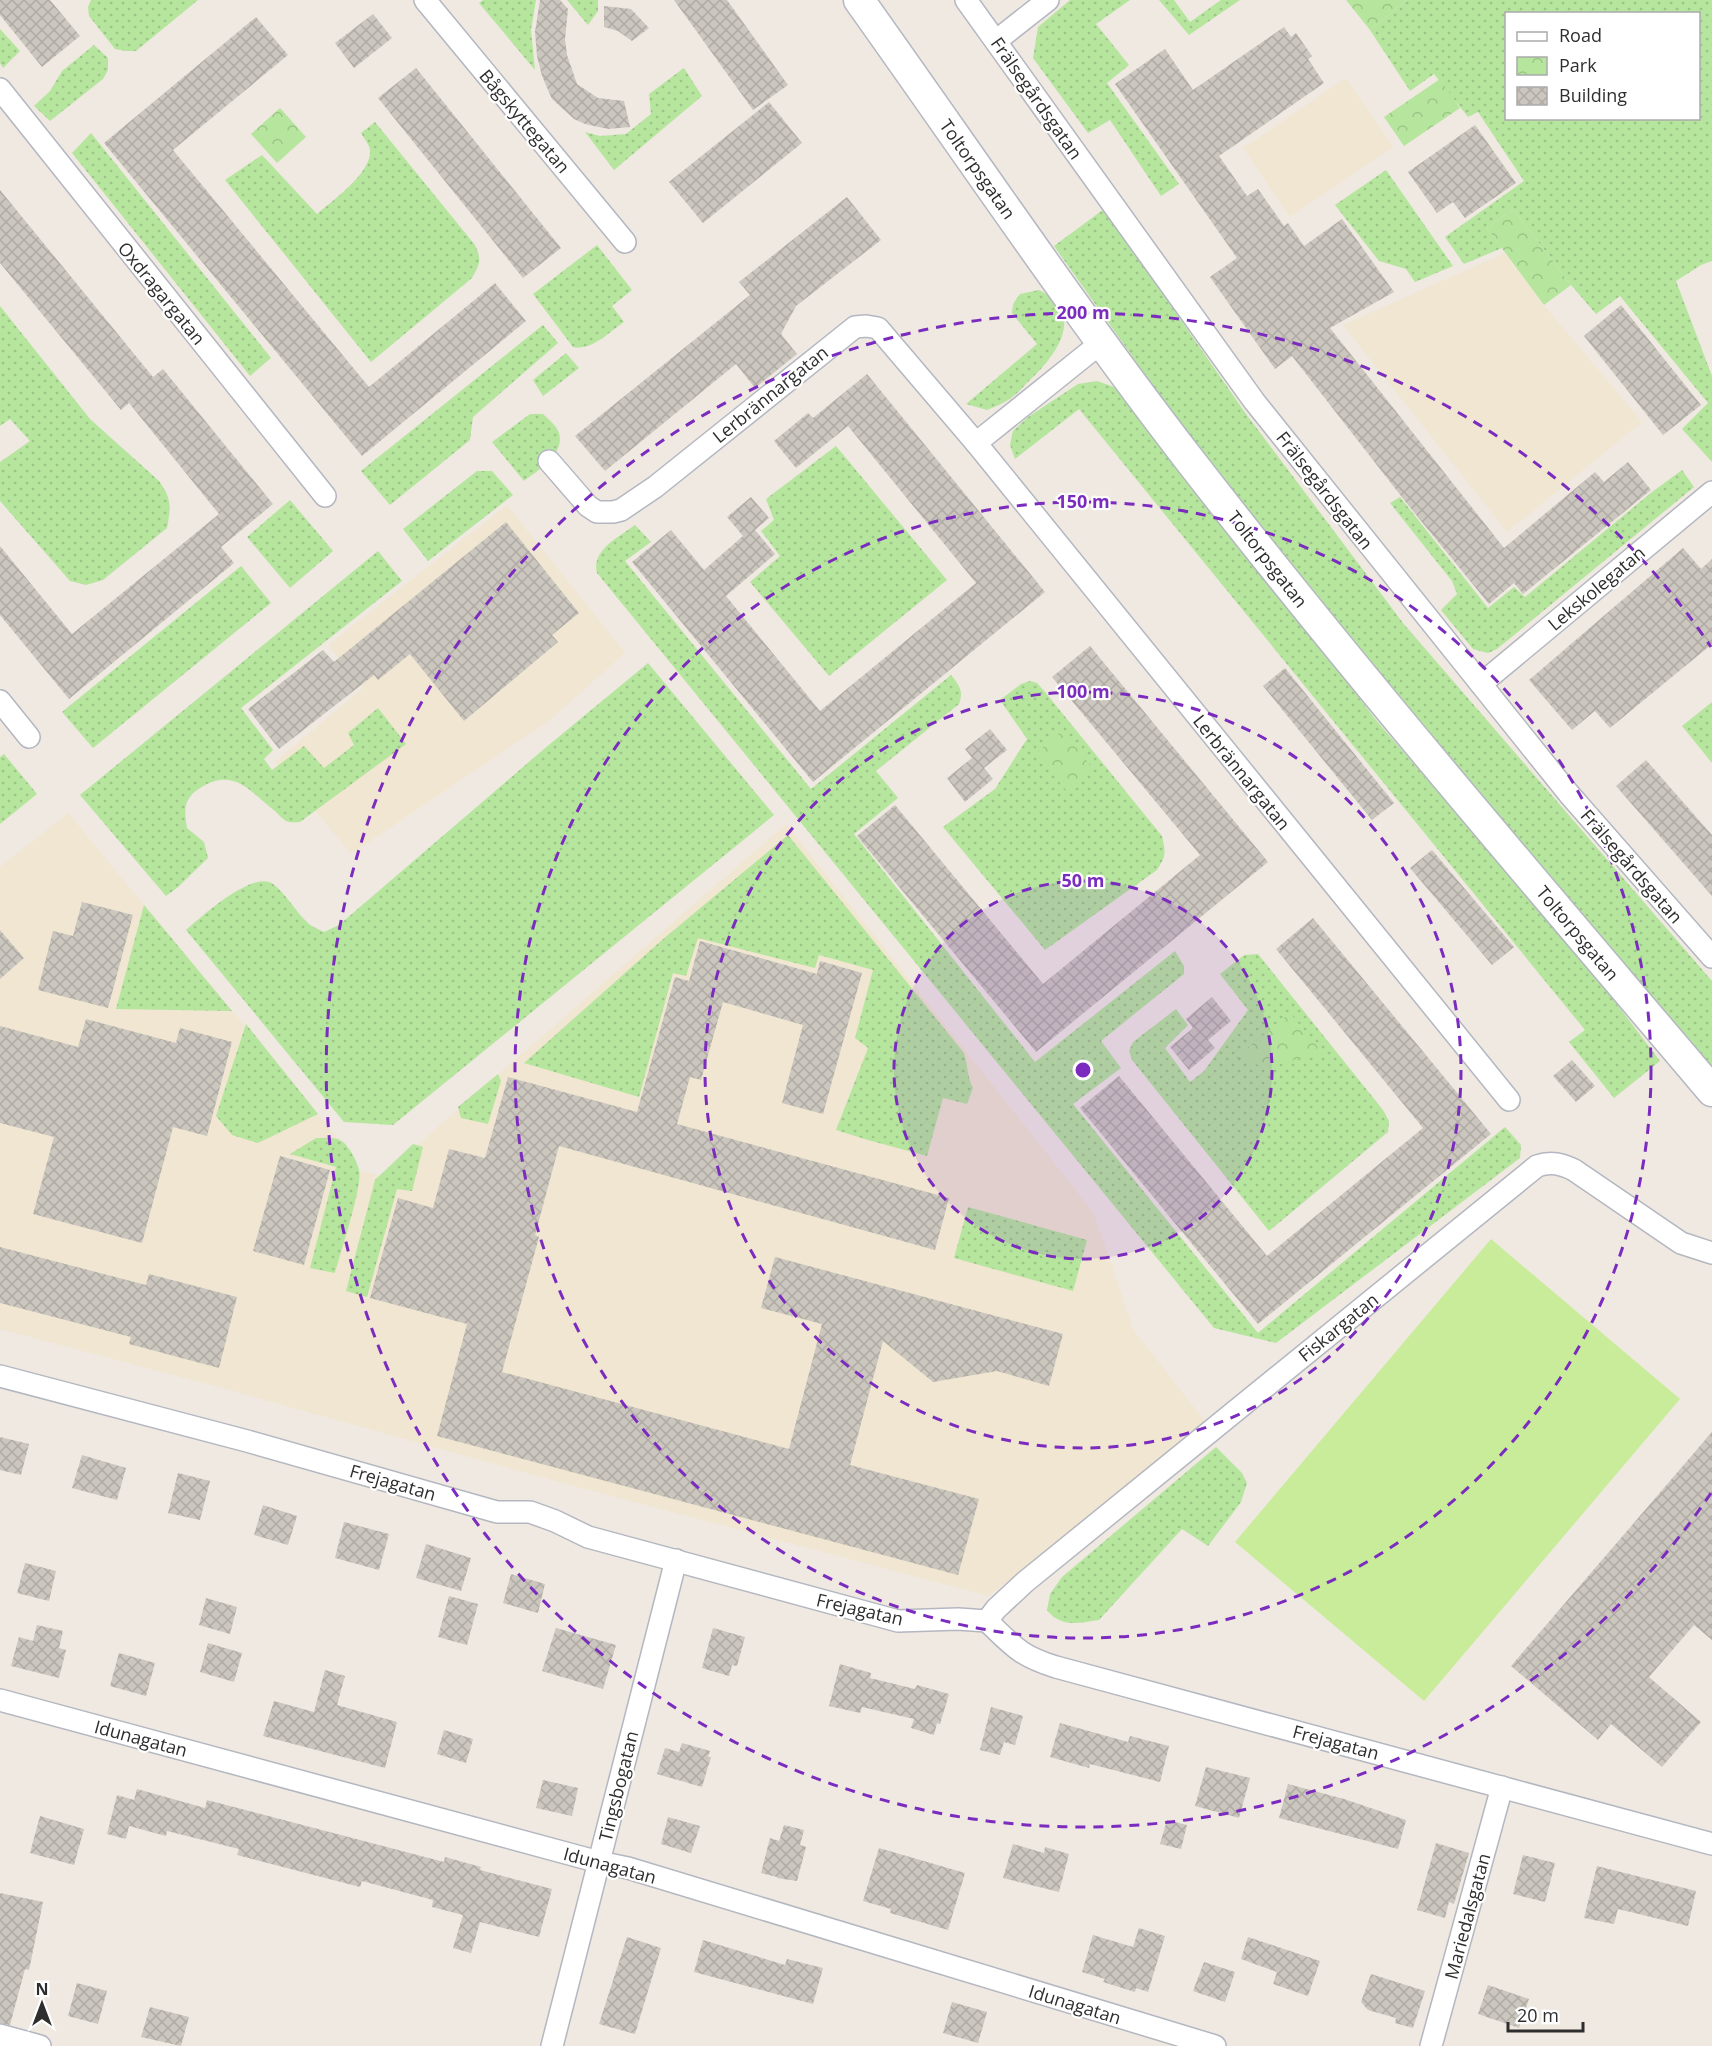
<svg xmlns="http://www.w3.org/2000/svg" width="1712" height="2046" font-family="'Open Sans',sans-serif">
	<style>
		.education { fill: #f0e6d1 }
		.grass { fill: url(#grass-dots); fill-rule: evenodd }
		.park { fill: url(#park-crowns) }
		.pitch { fill: #c9ec9a }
		.building { fill: url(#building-cross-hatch) }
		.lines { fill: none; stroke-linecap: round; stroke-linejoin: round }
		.street-casing { stroke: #b4b7c1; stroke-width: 24 }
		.secondary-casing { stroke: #b4b7c1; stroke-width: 33 }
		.street { stroke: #fff; stroke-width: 21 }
		.secondary { stroke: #fff; stroke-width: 30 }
		.ring { fill: none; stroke: #7b2cbf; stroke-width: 3; stroke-dasharray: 10 8 }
		.labels { text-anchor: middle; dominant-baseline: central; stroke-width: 4.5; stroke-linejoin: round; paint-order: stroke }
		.street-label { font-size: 18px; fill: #2e2e2e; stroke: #fff }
		.centre { fill: #7b2cbf; stroke: #fff; stroke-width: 3 }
		.ring-label { font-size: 18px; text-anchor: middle; font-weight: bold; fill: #7b2cbf; stroke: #fff; stroke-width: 4.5; stroke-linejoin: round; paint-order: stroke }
	</style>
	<defs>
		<pattern id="grass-dots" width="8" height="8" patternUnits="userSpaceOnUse" patternTransform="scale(1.5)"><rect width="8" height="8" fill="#b6e59e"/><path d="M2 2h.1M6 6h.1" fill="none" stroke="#9dc588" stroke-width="1.8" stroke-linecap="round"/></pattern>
		<pattern id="park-crowns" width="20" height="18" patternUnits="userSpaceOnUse" patternTransform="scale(1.5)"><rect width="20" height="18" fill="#b6e59e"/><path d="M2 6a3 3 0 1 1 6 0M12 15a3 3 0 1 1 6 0" fill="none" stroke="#9dc588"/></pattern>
		<pattern id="building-cross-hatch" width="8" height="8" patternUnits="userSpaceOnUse" patternTransform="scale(1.5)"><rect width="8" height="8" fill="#cbc7bf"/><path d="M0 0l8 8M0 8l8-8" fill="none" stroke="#afaba4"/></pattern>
	</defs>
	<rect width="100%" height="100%" fill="#efe9e1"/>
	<g class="education">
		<path d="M1346 78 1393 147 1290 217 1243 148Z"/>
		<path d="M1505 253 1544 305 1642 422 1507 532 1343 325Z"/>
		<path d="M507 505 625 653 549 721 351 854 275 762 363 688 328 645Z"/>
		<path d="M68 813 335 1135 358 1170 384 1177 400 1160 786 824 1094 1213 1133 1329 1206 1423 989 1596 563 1483 211 1385 0 1329V867Z"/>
	</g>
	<g class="grass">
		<path d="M91 0H198L136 51H126L115 49 89 16 88 7Z"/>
		<path d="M483 0H536L531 30 535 70 479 3Z"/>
		<path d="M567 0H598V11L588 25Z"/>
		<path d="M1070 0H1130L1096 24 1129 65 1107 83 1179 184 1161 196 1110 120 1088 133 1033 58 1038 27Z"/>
		<path d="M1159 0H1174L1190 22 1221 0H1240L1189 35Z"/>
		<path d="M1407 0H1712V261L1701 265 1676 281 1712 376V462L1682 429 1708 403 1620 296 1596 314 1571 285 1513 209 1487 228 1502 248 1464 264 1445 237 1524 181 1478 112 1468 117 1434 74 1410 91 1370 30ZM1506 14H1698V118H1506Z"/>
		<path d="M0 29 20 51 3 68 0 63Z"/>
		<path d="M94 45 108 58V70L103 79 50 121 34 106 50 91 62 71Z"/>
		<path d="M684 68 702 96 614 170 585 132 600 136 626 134 651 114 649 94Z"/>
		<path d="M375 122 475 245C482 260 480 264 472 278L371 362 225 180 262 155 317 214C333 200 372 173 370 150 369 144 364 138 361 133Z"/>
		<path d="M91 133 271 358 250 376 72 153Z"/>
		<path d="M1386 170 1453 266 1415 282 1406 269 1379 261 1335 205Z"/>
		<path d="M1104 209 1246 414 1403 623 1712 981V1068L1462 775 1206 460 1054 246Z"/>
		<path d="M597 245 632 290 612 306 624 322C609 332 592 351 573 347L533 294Z"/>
		<path d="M1039 290C1087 313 1057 355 1029 381 1023 387 1016 395 1008 400 1002 404 994 407 987 410L966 404 1037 344 1012 313 1013 304 1020 294Z"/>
		<path d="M0 306 90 419 159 481C172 499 171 507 167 528L103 580 86 585 70 581 0 501V462L30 441 10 419 0 426Z"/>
		<path d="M543 325 558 343 473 417 470 440 390 505 361 471Z"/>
		<path d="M566 353 579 368 543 396 533 380Z"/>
		<path d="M1097 381 1114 387 1131 401 1376 720 1590 969 1660 1061 1614 1098 1569 1042 1585 1030 1079 409 1015 459 1010 445 1013 431 1028 417 1078 384Z"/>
		<path d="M530 414H543C548 419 557 426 559 433 565 455 538 470 524 481L492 442Z"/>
		<path d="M836 446 947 580 829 676 750 582 780 556 761 531 774 520 766 499Z"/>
		<path d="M1682 470 1694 487 1497 649 1488 653 1473 649 1441 610 1457 594 1452 581 1390 503 1400 497 1488 608 1514 587 1525 597 1652 492Z"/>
		<path d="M477 471H492L513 495 428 561 403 529Z"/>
		<path d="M290 500 333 551 290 588 247 537Z"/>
		<path d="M635 525 651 542 625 561 811 789 951 675C959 685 964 691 959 704L876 771 898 798 854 834 1035 1062 1175 951 1184 966V974L1101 1041 1121 1068 1073 1104 1258 1333 1505 1127 1521 1145 1520 1158 1276 1343 1214 1328 597 573C591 550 619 537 635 525Z"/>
		<path d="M378 551 402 581 241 708 273 750 264 759 272 770 304 746 324 768 354 745 348 733 378 708 406 744 300 822C296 822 290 823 286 821 283 819 279 815 276 812 251 793 235 766 200 788 183 799 184 810 187 828L204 842 208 858 177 888 166 896 80 795Z"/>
		<path d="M241 566 271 603 93 748 62 712Z"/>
		<path d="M648 663 774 815 393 1125 344 1122 186 930C201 917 254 869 273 884 287 895 295 911 308 923 312 927 319 929 324 932L339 925 544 749Z"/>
		<path d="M1030 681 1037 683 1045 692 1162 836C1166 853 1166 856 1157 870L1045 950 943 827 995 789 1027 739 1000 700 1021 684Z"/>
		<path d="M1712 702V763L1682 726Z"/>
		<path d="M4 754 37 794 0 824V757Z"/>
		<path d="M788 835 964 1053C968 1065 967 1077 973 1088L967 1104 943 1098 927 1156 868 1140 836 1130 868 1048 855 1038 873 970 819 955 815 968 698 938 686 976 673 973 639 1097 524 1063 662 940Z"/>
		<path d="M144 905 232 1011 116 1009Z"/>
		<path d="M1258 954 1383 1110 1389 1121 1388 1132 1269 1231 1132 1060 1129 1051 1133 1042 1176 1009 1188 1025 1165 1048 1190 1082 1204 1071 1248 1010 1220 974 1244 955Z"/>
		<path d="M246 1024 318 1114 258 1143 232 1135 216 1116Z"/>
		<path d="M498 1074 501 1081 488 1124 461 1118 458 1107Z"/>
		<path d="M316 1138C324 1138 336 1136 343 1142 350 1148 357 1161 359 1170 363 1186 340 1253 335 1273L310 1268 336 1167 290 1154Z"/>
		<path d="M413 1144 423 1147 412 1191 397 1189 367 1297 346 1291 375 1180Z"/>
		<path d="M968 1207 1087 1240 1073 1291 954 1258Z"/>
		<path d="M1216 1447 1242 1473 1247 1483 1241 1502 1208 1546 1182 1529 1099 1620C1078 1623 1061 1628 1047 1610L1050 1594 1062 1577Z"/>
	</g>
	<g class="park">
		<path d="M1346 0H1407L1370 30Z"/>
		<path d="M1440 79 1460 108 1404 146 1384 117Z"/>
		<path d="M280 108 306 137 277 163 251 134Z"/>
		<path d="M1513 209 1571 285 1544 305 1487 228Z"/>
		<path d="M1063 731 1093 769 1066 790 1036 753Z"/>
		<path d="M1290 1013 1323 1053 1264 1067 1236 1057Z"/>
	</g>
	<path class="pitch" d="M1491 1239 1680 1399 1424 1701 1235 1542Z"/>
	<g class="building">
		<path d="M0 0H50L80 36 42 67 0 15Z"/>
		<path d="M540 0H560L568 9 565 39 567 55 577 84 598 98 624 101 630 127 608 129 585 124 574 119 552 99 542 76 537 56 535 32Z"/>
		<path d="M674 0H727L788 85 753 110Z"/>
		<path d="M604 6 631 9 649 28 632 41 618 31 604 27Z"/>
		<path d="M373 14 392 38 354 68 335 43Z"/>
		<path d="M256 17 288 55 173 150 369 387 495 283 526 321 362 456 104 143Z"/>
		<path d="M1284 27 1291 37 1296 33 1312 56 1308 59 1324 83 1219 156 1247 196 1258 189 1284 226 1288 223 1304 246 1342 219 1394 292 1330 328 1504 548 1595 472 1604 482 1628 462 1651 490 1523 594 1514 583 1489 604 1408 505 1292 356 1275 369 1210 277 1237 258 1115 84 1165 49 1193 90Z"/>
		<path d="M416 68 561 248 523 278 378 98Z"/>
		<path d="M769 102 802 143 703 223 669 182Z"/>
		<path d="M1475 125 1516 183 1465 218 1453 202 1437 213 1408 172Z"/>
		<path d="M0 190 153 377 163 369 273 504 221 547 234 563 69 699 0 615V546L72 634 219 514 129 403 121 410 0 263Z"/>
		<path d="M847 197 881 240 796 306 781 334 797 354 755 388 736 364 605 471 575 436 750 295 739 282Z"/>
		<path d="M1621 305 1701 405 1663 435 1584 336Z"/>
		<path d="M867 374 1045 592 813 782 632 562 671 530 704 570 743 536 727 517 751 497 769 518 755 530 775 554 726 596 820 711 976 583 848 426 796 468 774 441 808 413 813 418Z"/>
		<path d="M506 522 579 613 552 635 558 642 464 721 410 654 378 680 374 675 279 749 248 709 323 650 334 662Z"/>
		<path d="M1683 548 1701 569 1712 559V644L1610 728 1595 711 1572 730 1529 680Z"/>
		<path d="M1090 646 1268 862 1036 1052 857 836 895 805 1043 984 1200 855 1052 677Z"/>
		<path d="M1285 668 1394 803 1372 820 1263 686Z"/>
		<path d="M990 729 1007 750 984 768 993 779 965 802 947 778 972 758 965 749Z"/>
		<path d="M1646 760 1712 835V896L1616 786Z"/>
		<path d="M1432 850 1514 947 1492 965 1410 868Z"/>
		<path d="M82 902 133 915 108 1008 38 990 53 931 73 936Z"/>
		<path d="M1313 918 1491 1134 1258 1324 1080 1108 1119 1076 1267 1256 1423 1128 1276 949Z"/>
		<path d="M0 930 24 958 0 979Z"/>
		<path d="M700 941 817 974 820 961 862 973 823 1114 782 1103 803 1025 723 1002 701 1080 690 1077 677 1124 949 1198 935 1250 559 1146 535 1235 539 1237 502 1372 789 1449 822 1324 761 1308 775 1257 1063 1334 1049 1386 997 1371 933 1382 883 1341 850 1465 979 1499 958 1575 437 1436 467 1324 370 1298 398 1198 433 1208 449 1149 485 1158 508 1077 637 1112 675 977 689 981Z"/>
		<path d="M1212 997 1231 1021 1208 1040 1215 1048 1189 1070 1170 1047 1193 1028 1186 1019Z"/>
		<path d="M86 1019 176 1043 180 1028 232 1042 207 1136 173 1127 142 1243 33 1214 54 1137 0 1123V1026L78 1047Z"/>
		<path d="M1572 1060 1595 1086 1576 1102 1553 1076Z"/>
		<path d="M280 1156 330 1170 304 1265 253 1251Z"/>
		<path d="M0 1247 146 1285 149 1274 237 1297 219 1368 129 1344 131 1337 0 1303Z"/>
		<path d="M1712 1432V1640L1694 1625 1649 1677 1701 1722 1662 1767 1611 1724 1598 1740 1511 1666Z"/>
		<path d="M0 1437 29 1444 21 1475 0 1470Z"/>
		<path d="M82 1455 126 1468 117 1500 72 1488Z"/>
		<path d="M178 1473 210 1481 200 1520 168 1513Z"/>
		<path d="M263 1505 297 1516 288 1545 254 1535Z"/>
		<path d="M344 1522 389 1534 379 1570 335 1558Z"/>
		<path d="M426 1544 471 1558 461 1591 416 1578Z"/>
		<path d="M25 1563 56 1571 49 1601 17 1593Z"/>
		<path d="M511 1574 545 1584 538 1613 503 1603Z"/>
		<path d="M449 1596 478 1604 467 1645 438 1637Z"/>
		<path d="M206 1598 237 1607 230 1634 199 1625Z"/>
		<path d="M37 1625 63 1631 59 1648 66 1650 59 1678 11 1666 19 1637 33 1641Z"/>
		<path d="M556 1628 616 1645 603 1689 542 1671Z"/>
		<path d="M713 1628 745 1637 737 1666 732 1665 729 1676 702 1668Z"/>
		<path d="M208 1643 242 1653 234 1682 200 1672Z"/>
		<path d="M119 1653 155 1663 146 1696 110 1686Z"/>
		<path d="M840 1664 871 1673 870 1678 915 1689 917 1685 949 1694 940 1724 937 1723 934 1735 911 1728 914 1719 862 1707 860 1713 829 1706Z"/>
		<path d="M325 1670 345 1676 337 1705 397 1722 385 1768 263 1736 274 1701 314 1712Z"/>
		<path d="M991 1707 1023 1716 1015 1745 1004 1742 1000 1755 980 1750Z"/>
		<path d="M1060 1723 1128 1742 1130 1736 1169 1746 1160 1782 1090 1764 1089 1768 1050 1757Z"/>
		<path d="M444 1730 473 1739 466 1763 437 1754Z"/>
		<path d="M682 1743 710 1751 708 1757H711L702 1787 657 1774 665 1748 679 1752Z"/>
		<path d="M1206 1767 1250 1778 1239 1818 1195 1806Z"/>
		<path d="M543 1780 578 1788 572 1816 536 1808Z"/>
		<path d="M1288 1784 1344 1799 1406 1820 1398 1849 1279 1818Z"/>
		<path d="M137 1789 205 1808 207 1800 444 1862 445 1857 481 1867 480 1870 552 1889 539 1937 480 1922 471 1953 453 1948 463 1915 432 1907 433 1900 362 1881 360 1887 237 1855 239 1849 167 1831 166 1836 129 1826 126 1839 107 1834 117 1795 134 1800Z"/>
		<path d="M40 1816 84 1829 74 1865 30 1853Z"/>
		<path d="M668 1817 700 1826 691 1853 661 1844Z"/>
		<path d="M1167 1820 1187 1825 1181 1849 1160 1844Z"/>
		<path d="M784 1825 804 1830 800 1845 806 1847 797 1881 777 1878V1877L761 1873 770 1838 779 1841Z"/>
		<path d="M1436 1843 1469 1853 1454 1904 1449 1902 1445 1918 1417 1910Z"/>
		<path d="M1013 1844 1044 1853 1045 1847 1069 1854 1059 1892 1003 1878Z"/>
		<path d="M879 1848 965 1873 948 1930 890 1913 891 1909 863 1901Z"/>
		<path d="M1523 1855 1555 1863 1545 1902 1513 1894Z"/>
		<path d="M1597 1866 1696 1891 1688 1926 1618 1909 1614 1924 1584 1918Z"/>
		<path d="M0 1893 43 1902 29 1970 25 1969 10 2025 0 2023Z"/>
		<path d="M1139 1928 1165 1936 1148 1992 1136 1988 1135 1992 1103 1982 1105 1979 1082 1972 1093 1935 1133 1947Z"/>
		<path d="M627 1937 661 1948 635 2034 599 2024Z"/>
		<path d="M1248 1937 1320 1961 1308 1996 1273 1984 1277 1972 1241 1959Z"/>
		<path d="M703 1940 785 1965 787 1959 823 1968 813 2004 694 1972Z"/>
		<path d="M1204 1962 1235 1972 1225 2002 1193 1991Z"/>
		<path d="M1371 1974 1425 1991 1413 2028 1395 2023 1396 2018 1368 2010 1361 2002Z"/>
		<path d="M77 1983 107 1991 98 2024 68 2016Z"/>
		<path d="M1488 1985 1529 1999 1519 2028 1478 2014Z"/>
		<path d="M952 2002 987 2012 978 2043 943 2033Z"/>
		<path d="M150 2007 189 2017 181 2046 141 2037Z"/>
	</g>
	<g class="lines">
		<defs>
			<g id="street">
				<path d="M425 0 625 242"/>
				<path d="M966 0 1254 401 1569 794 1712 957"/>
				<path d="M996 41 1048 0"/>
				<path d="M0 89 325 496"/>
				<path d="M976 443 1102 342"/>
				<path d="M549 461 588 506 597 512H613L621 510 655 487 855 327 866 326 878 328 976 443 1509 1100"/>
				<path d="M1481 684 1712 492"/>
				<path d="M0 701 29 737"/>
				<path d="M0 1376 247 1441 497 1512H530L555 1521 588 1537 898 1621 958 1619 987 1621C1013 1646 1020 1656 1056 1667L1712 1844"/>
				<path d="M987 1621 996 1609 1025 1582 1537 1166C1551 1161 1562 1164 1574 1170L1681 1243 1712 1253"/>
				<path d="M0 1700 599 1862 628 1868 1215 2046"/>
				<path d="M0 2035 40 2046"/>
				<path d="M552 2046 676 1560"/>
				<path d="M1431 2046 1502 1787"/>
			</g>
			<path id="secondary" d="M859 0C968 153 1073 309 1188 458 1356 675 1535 882 1712 1091"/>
		</defs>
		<use href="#street" class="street-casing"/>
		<use href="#secondary" class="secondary-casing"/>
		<use href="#street" class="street"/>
		<use href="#secondary" class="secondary"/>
	</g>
	<circle cx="1083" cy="1070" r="189" fill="#7b2cbf" fill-opacity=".12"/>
	<g class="ring">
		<circle cx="1083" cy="1070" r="189"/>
		<circle cx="1083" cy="1070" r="378"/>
		<circle cx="1083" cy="1070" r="568"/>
		<path d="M1711 1493A757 757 0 1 1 1711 647"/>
	</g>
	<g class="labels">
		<g class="street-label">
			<text transform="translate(1037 98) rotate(55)">Frälsegårdsgatan</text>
			<text transform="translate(525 121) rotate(50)">Bågskyttegatan</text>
			<text transform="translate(978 169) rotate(55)">Toltorpsgatan</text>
			<text transform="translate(162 293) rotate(51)">Oxdragargatan</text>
			<text transform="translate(770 394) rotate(-39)">Lerbrännargatan</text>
			<text transform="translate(1325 490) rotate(52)">Frälsegårdsgatan</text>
			<text transform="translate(1268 559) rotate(52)">Toltorpsgatan</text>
			<text transform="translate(1596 588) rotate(-40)">Lekskolegatan</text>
			<text transform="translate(1242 772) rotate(51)">Lerbrännargatan</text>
			<text transform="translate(1632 866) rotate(49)">Frälsegårdsgatan</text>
			<text transform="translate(1578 933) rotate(50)">Toltorpsgatan</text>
			<text transform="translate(1338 1327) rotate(-39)">Fiskargatan</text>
			<text transform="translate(393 1482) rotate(16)">Frejagatan</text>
			<text transform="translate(860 1609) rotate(13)">Frejagatan</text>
			<text transform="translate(141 1738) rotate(15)">Idunagatan</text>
			<text transform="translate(1336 1742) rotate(15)">Frejagatan</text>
			<text transform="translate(618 1786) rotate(-76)">Tingsbogatan</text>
			<text transform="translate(610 1865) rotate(15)">Idunagatan</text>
			<text transform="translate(1467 1916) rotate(-75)">Mariedalsgatan</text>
			<text transform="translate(1075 2004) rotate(17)">Idunagatan</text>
		</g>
	</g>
	<circle cx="1083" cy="1070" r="9" class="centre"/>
	<g class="ring-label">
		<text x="1083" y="319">200 m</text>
		<text x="1083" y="508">150 m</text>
		<text x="1083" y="698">100 m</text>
		<text x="1083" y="887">50 m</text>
	</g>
	<rect x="1505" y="12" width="195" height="108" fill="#ffffff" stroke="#ababab" stroke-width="1.5"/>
	<rect x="1517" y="32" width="30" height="9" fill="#ffffff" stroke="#ababab" stroke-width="1.5"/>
	<text x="1559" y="42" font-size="18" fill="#2e2e2e">Road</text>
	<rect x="1517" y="57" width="30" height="18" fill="url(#park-crowns)" stroke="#ababab" stroke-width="1.5"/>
	<text x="1559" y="72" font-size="18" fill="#2e2e2e">Park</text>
	<rect x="1517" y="87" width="30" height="18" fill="url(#building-cross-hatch)" stroke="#ababab" stroke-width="1.5"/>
	<text x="1559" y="102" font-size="18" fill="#2e2e2e">Building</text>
	<g transform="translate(42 2004)" stroke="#ffffff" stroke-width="4.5" paint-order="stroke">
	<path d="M0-4.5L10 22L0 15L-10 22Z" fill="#2e2e2e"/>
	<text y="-9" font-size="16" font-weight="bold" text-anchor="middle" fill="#2e2e2e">N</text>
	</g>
	<path d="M1508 2022v9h75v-9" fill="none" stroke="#2e2e2e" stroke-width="3"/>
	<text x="1517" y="2022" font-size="18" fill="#2e2e2e" stroke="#ffffff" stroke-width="4.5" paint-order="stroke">20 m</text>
</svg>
